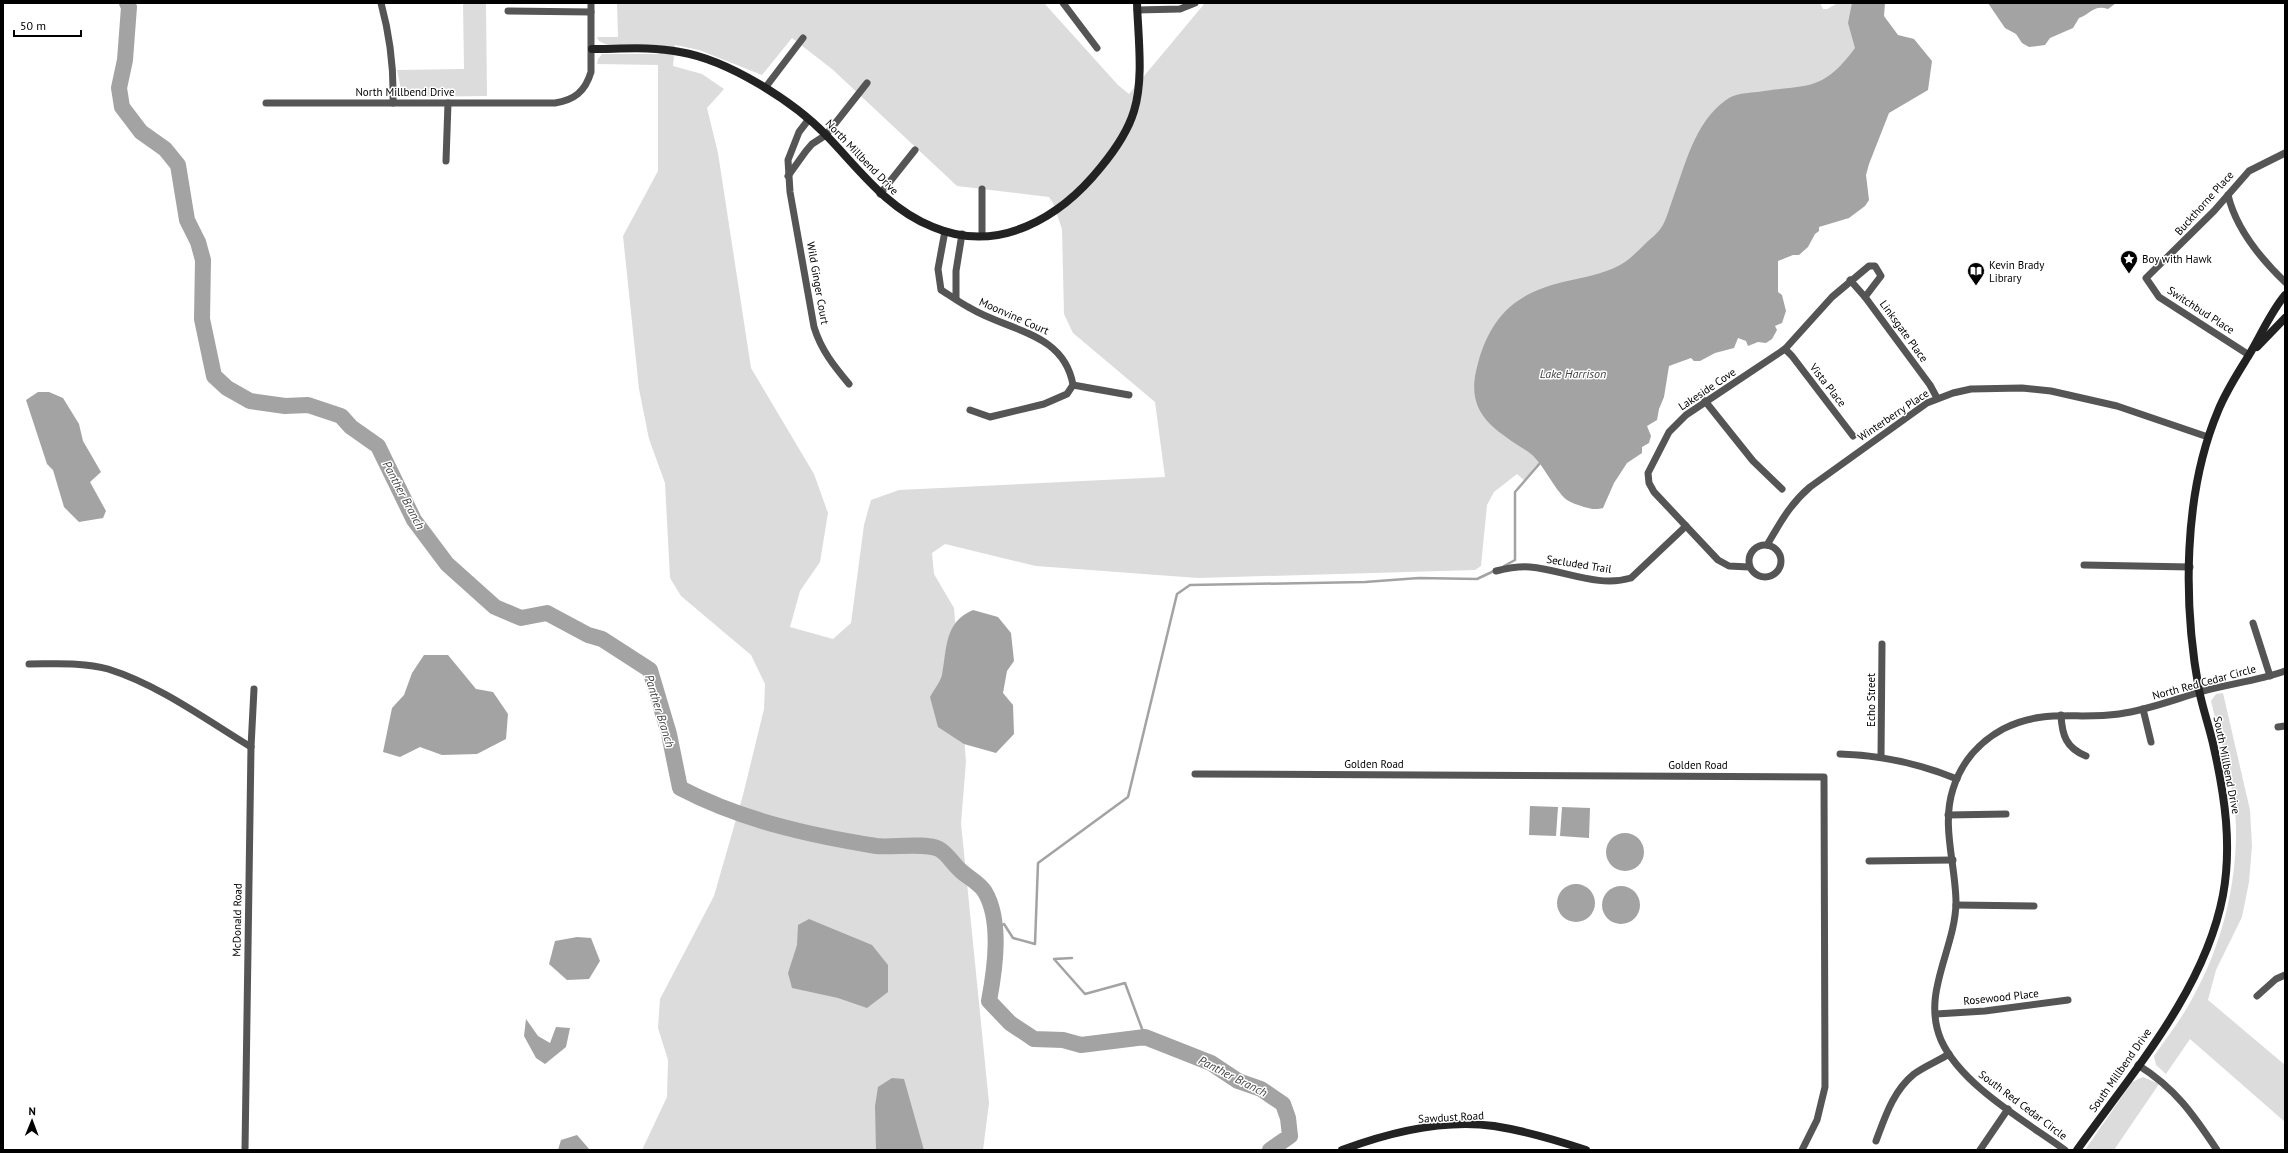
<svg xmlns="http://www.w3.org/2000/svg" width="2288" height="1153" font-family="'PT Sans',sans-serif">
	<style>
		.green { fill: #dcdcdc; fill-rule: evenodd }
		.water { fill: #a3a3a3 }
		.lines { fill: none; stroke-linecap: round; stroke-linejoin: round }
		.stream { stroke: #a3a3a3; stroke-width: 2.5 }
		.river { stroke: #a3a3a3; stroke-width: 16 }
		.street { stroke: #555; stroke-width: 7 }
		.secondary { stroke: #222; stroke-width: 8 }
		.labels { text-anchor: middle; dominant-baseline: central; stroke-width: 3; stroke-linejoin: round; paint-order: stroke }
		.street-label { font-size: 11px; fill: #000; stroke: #fff }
		.poi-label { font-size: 11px; fill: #000; stroke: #fff; text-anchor: start }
		.water-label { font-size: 12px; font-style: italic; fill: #444; stroke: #fff }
	</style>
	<rect width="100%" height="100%" fill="#fff"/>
	<g class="green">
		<path d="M463 3H486L487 96 407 97 402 95 397 70 464 69Z"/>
		<path d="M617 3H1044L1118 85 1129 94 1205 3H1820L1823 9H1827L1838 3H1858L1874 34 1652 334 1525 481 1517 474 1494 492 1487 505 1481 566 1475 570 1198 578 1036 566 945 544 932 553 934 574 954 608 966 762 961 823 989 1103 983 1150H642L667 1097 668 1060 658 1028 660 999 714 896 743 795 764 709 765 684 751 655 681 596 670 578 665 483 649 439 639 389 623 236 658 171V65L597 64 598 59 602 54H659L660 45H607L599 41 597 37H618ZM792 38 832 69 957 186 1049 197 1053 203 1062 229 1064 314 1073 333 1155 402 1165 477 899 490 871 500 864 525 851 623 833 639 790 627 800 591 820 562 828 513 814 474 751 368 718 153 707 108 724 89 702 74 673 66 675 45 699 50 762 75Z"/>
		<path d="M2223 693 2250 810 2252 846 2249 882 2242 917 2216 970 2208 1000 2285 1065V1122L2190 1039 2166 1074 2156 1065 2154 1056C2168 1036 2183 1017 2194 995 2222 945 2237 884 2236 826 2235 787 2220 740 2211 701L2216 694Z"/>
		<path d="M2143 1077 2159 1084 2114 1150H2085L2132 1082Z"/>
	</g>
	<g class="water">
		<path d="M1852 3H1885L1884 16 1898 35 1914 39 1932 61 1928 90 1889 113 1869 164 1866 175 1869 200 1865 206 1849 218 1819 227V231L1815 234 1808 247 1799 255H1793L1778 261V292L1782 295 1786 311 1782 323 1775 326 1777 330 1772 339 1766 343 1758 342 1748 346 1746 341 1738 338 1734 348 1715 353 1700 361H1694L1691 358 1669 366 1664 397 1659 409 1657 420 1647 426 1651 436 1649 443 1642 447V453L1627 463 1614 483 1603 508C1596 510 1591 509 1584 507 1579 505 1571 503 1567 500 1554 490 1542 460 1527 451 1493 429 1465 413 1477 367 1491 312 1519 291 1572 280 1590 276 1610 272 1625 262 1632 257 1639 250 1645 244 1650 239 1657 234 1661 228 1666 221 1669 209 1672 201 1685 166 1694 123 1726 100 1735 93 1747 93 1758 92 1807 84 1822 93 1855 48L1848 23Z"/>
		<path d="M1988 3H2116L2108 9C2094 4 2090 14 2079 18L2073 28 2050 38 2045 45 2029 47 2022 43 2016 34 2005 28Z"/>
		<path d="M38 392H49L63 398 79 424 83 441 101 472 90 482 106 511 103 518 79 522 64 507 53 470 47 464 26 400Z"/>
		<path d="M973 610 998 617 1011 633 1014 661 1007 671 1003 693 1013 705 1014 734 996 753 964 744 938 727 930 697C934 690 940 682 942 675 947 649 944 622 973 610Z"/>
		<path d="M424 655H448L476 689 493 692 508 714 506 739 477 754 442 755 420 747 400 757 383 752 392 708 404 695 412 673Z"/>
		<path d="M1530 806 1558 807 1556 836 1529 835Z"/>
		<path d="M1562 807 1590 808 1589 838 1560 836Z"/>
		<circle cx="1625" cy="852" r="19"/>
		<circle cx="1576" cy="903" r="19"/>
		<circle cx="1621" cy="905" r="19"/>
		<path d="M809 919 872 945 888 965V992L867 1008 838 998 792 988 788 973 797 945 798 925Z"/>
		<path d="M577 937 591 938 600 961 589 979 567 980 549 964 555 941Z"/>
		<path d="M526 1019 538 1036 550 1043 556 1027 570 1028 566 1047 545 1064 536 1058 524 1036Z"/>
		<path d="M892 1078 904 1079 924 1150H876L875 1106 878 1087Z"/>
		<path d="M577 1135 590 1150H558L561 1140Z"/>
	</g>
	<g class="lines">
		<g class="stream">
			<path d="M1504 566 1515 560V492L1541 462"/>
			<path d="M995 929 1004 924 1013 938 1035 944 1038 863 1128 797 1177 594 1190 585 1365 582 1419 578 1477 579 1496 570"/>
			<path d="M1072 958 1054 959 1085 994 1125 983 1145 1037"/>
		</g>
		<path class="river" d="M127 3 129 7 125 60 119 88 122 107 141 132 165 149 178 165 187 220 198 242 203 260 202 319 214 376 227 388 250 401 285 406 308 405 341 416 351 427 378 446 414 520 447 564 495 607 521 618 547 613 588 635 602 639 650 670 669 734 680 788C741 820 808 835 876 846 892 848 925 842 939 849 948 854 952 863 960 870 967 877 980 883 985 892 1002 921 995 969 989 1001L1010 1023 1034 1039 1063 1040 1081 1045 1145 1037 1211 1063 1238 1081 1261 1089 1283 1104 1288 1118 1290 1136 1270 1150"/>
		<g class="street">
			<path d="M381 3C390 36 394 69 393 103"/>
			<path d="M1063 3 1097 48"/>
			<path d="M1137 10 1180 9 1195 3"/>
			<path d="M508 11 591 12"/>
			<path d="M765 88 803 38"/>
			<path d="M266 103H555C574 100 585 92 591 72V3"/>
			<path d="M809 119 799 132 788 160 790 192 814 327C821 350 834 366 849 384"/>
			<path d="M446 161 448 103"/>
			<path d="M788 176 806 151 812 144 826 135 867 83"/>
			<path d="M982 189V236"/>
			<path d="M880 194 915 150"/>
			<path d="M2228 195C2236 229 2260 258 2285 282"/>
			<path d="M945 231 938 269 941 290C951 296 960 303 970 308 1008 331 1064 332 1073 385L1067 394 1044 404 990 417 970 410"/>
			<path d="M1850 280 1865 297 1930 385 1937 398"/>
			<path d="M956 298V271L962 234"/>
			<path d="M1785 349 1792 356 1853 436"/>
			<path d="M2249 355 2159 297 2146 278 2214 211 2249 171 2285 153"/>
			<path d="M1073 385 1129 395"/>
			<path d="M1705 401 1753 461 1782 489"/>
			<circle cx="1765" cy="561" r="16"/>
			<path d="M1767 545C1780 523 1790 504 1810 487L1927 403 1953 393 1971 389 2022 388 2051 391 2117 406 2208 437"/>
			<path d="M2084 565 2190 567"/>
			<path d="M1749 567 1729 566 1718 560 1654 492 1649 483 1648 473 1669 432 1686 415 1785 349 1832 297 1869 266H1875L1881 276 1865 297"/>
			<path d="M1496 571C1508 568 1518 566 1530 567 1564 570 1598 588 1631 578L1686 526"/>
			<path d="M2253 623 2270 676"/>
			<path d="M29 664C55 664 83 662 108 669 159 685 205 719 251 747"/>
			<path d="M2143 709 2151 742"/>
			<path d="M2061 715C2062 735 2066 748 2086 756"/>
			<path d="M2278 727 2285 726"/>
			<path d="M1840 754C1881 755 1918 763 1957 779"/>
			<path d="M1881 757 1882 644"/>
			<path d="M1195 774 1824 777 1825 1087 1817 1120 1802 1150"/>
			<path d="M1948 815 2006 814"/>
			<path d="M1869 861 1953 860"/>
			<path d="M1956 905 2034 906"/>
			<path d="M2257 996 2276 979 2285 975"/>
			<path d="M1936 1014 1985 1011 2068 1000"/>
			<path d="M2138 1065C2175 1088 2193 1114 2217 1150"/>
			<path d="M1876 1141C1885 1117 1893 1091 1914 1074 1925 1066 1938 1061 1949 1054"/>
			<path d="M245 1150 251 747 254 689"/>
			<path d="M1980 1150 2008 1109"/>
			<path d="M2065 1150C2025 1121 1961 1085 1941 1040 1921 993 1955 950 1956 903 1956 866 1941 826 1953 789 1961 763 1979 742 2003 729 2044 708 2076 720 2119 714 2148 710 2173 700 2200 692 2228 684 2257 681 2285 671"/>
		</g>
		<g class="secondary">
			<path d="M592 49C621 49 651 46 680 52 728 60 793 101 826 135 859 169 887 209 933 227 999 255 1061 217 1101 167 1115 150 1128 131 1134 111 1144 79 1138 36 1137 3"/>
			<path d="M2257 347 2285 318"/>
			<path d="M1342 1150C1390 1132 1443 1119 1494 1126 1526 1131 1556 1140 1586 1150"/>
			<path d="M2077 1150C2132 1073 2205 990 2223 895 2232 846 2225 797 2214 748 2210 729 2203 710 2199 690 2183 603 2183 494 2218 411 2226 391 2238 373 2249 355 2261 335 2270 313 2285 295"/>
		</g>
	</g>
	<defs>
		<symbol id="sight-pin" viewBox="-11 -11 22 30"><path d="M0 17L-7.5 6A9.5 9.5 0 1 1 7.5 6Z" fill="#000" stroke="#fff"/><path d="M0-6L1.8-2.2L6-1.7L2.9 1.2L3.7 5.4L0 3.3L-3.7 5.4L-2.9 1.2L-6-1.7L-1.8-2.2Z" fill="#fff"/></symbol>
		<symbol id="library-pin" viewBox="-11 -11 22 30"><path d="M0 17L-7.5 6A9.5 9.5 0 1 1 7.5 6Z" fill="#000" stroke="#fff"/><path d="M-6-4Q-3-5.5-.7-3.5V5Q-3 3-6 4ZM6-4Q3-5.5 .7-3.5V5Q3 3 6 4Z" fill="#fff"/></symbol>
	</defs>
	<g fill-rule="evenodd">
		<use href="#sight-pin" x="2119" y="249" width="20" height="27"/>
		<use href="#library-pin" x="1966" y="261" width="20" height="27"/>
	</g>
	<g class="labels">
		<g class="street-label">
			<text x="405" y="92">North Millbend Drive</text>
			<text transform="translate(862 157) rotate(46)">North Millbend Drive</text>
			<text transform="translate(2204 203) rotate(-48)">Buckthorne Place</text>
			<text transform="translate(818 283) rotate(80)">Wild Ginger Court</text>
			<text transform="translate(2201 310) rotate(33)">Switchbud Place</text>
			<text transform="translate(1014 316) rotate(24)">Moonvine Court</text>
			<text transform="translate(1904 331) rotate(54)">Linksgate Place</text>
			<text transform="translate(1828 385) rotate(52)">Vista Place</text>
			<text transform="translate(1707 389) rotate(-34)">Lakeside Cove</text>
			<text transform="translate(1893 415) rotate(-34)">Winterberry Place</text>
			<text transform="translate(1579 564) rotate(9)">Secluded Trail</text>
			<text transform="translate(2204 682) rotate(-15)">North Red Cedar Circle</text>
			<text transform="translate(1871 700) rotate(-90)">Echo Street</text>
			<text x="1374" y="764">Golden Road</text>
			<text x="1698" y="765">Golden Road</text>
			<text transform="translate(2227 765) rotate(79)">South Millbend Drive</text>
			<text transform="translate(237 920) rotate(-89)">McDonald Road</text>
			<text transform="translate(2001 997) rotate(-6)">Rosewood Place</text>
			<text transform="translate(2120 1070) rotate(-55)">South Millbend Drive</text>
			<text transform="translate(2023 1105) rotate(37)">South Red Cedar Circle</text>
			<text transform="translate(1451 1117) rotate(-3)">Sawdust Road</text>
		</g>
		<g class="poi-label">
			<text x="2142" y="259">Boy with Hawk</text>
			<text x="1989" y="265">Kevin Brady<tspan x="1989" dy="13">Library</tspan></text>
		</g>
		<g class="water-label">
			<text x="1573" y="373">Lake Harrison</text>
			<text transform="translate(404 495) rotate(62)">Panther Branch</text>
			<text transform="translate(660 711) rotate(73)">Panther Branch</text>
			<text transform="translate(1233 1076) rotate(27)">Panther Branch</text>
		</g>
	</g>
	<rect width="2288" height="1153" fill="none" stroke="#000000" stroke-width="8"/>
	<g transform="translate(32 1121) rotate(1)" stroke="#ffffff" stroke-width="3" paint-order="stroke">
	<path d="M0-3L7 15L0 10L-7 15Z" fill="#000000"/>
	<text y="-6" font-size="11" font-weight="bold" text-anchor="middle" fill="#000000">N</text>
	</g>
	<path d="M14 30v6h67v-6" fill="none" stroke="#000000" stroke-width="2"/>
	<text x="20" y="30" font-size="12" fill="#000000" stroke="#ffffff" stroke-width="3" paint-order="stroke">50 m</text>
</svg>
